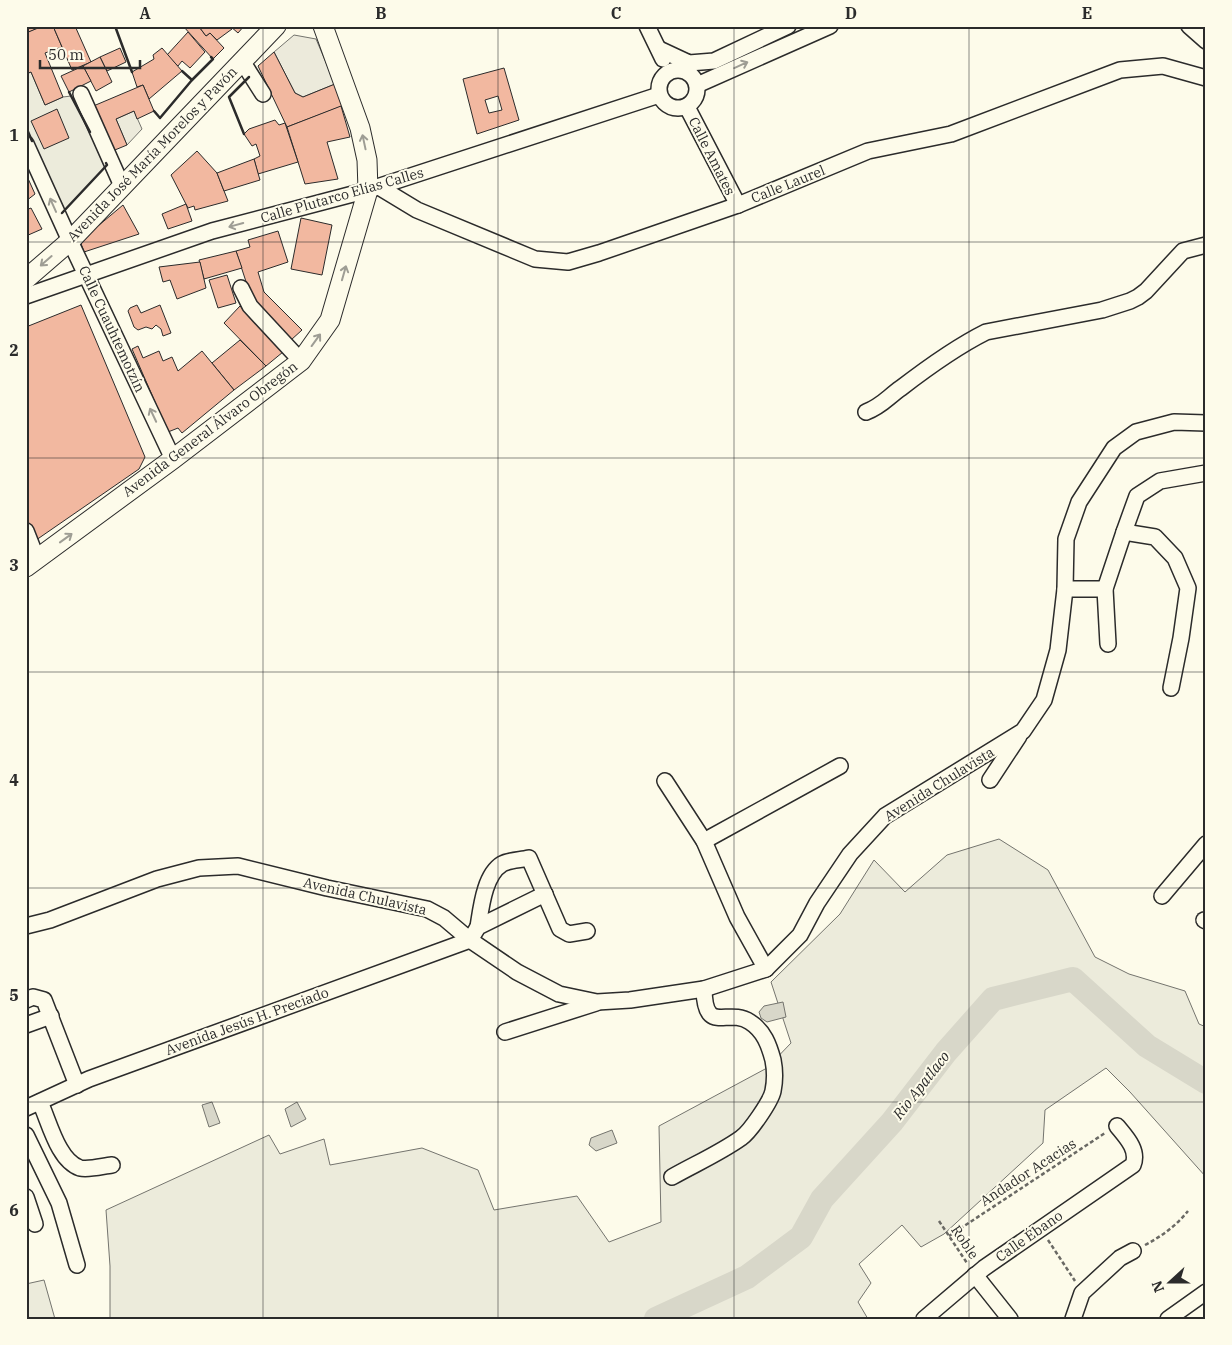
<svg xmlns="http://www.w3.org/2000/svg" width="1232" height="1345" font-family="'IBM Plex Serif',serif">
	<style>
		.green { fill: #ecebdb; stroke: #74746e }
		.parking { fill: #eceadb; stroke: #74746e }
		.water { fill: #d8d7c9; stroke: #74746e }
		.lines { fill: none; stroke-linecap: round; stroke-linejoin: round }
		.river { stroke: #d8d7c9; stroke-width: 24 }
		.building { fill: #f2b8a0; stroke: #2b2b2b; fill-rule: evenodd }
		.minor-casing { stroke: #2b2b2b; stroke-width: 18 }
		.major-casing { stroke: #2b2b2b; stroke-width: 21 }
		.path { stroke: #6a6964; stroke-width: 2.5; stroke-dasharray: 4 2.5; stroke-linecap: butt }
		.minor { stroke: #fdfbea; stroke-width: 15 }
		.major { stroke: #fdfbea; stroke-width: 19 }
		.wall { stroke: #2b2b2b; stroke-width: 2.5 }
		.oneway { stroke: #9e9d94 }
		.grid { fill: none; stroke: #2b2b2b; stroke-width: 1; stroke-opacity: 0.55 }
		.labels { text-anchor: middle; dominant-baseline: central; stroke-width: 4; stroke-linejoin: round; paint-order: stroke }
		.street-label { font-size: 14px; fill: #2b2b2b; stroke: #fdfbea }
		.water-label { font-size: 15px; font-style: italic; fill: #2b2b2b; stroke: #fdfbea }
		.neatline { fill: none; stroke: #2b2b2b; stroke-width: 2 }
		.grid-label { font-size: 16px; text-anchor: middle; font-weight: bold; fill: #2b2b2b }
	</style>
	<rect width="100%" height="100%" fill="#fdfbea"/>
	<g class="green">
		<path d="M31 72 45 105 63 97 71 96 107 165 62 213 26 127V74Z"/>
		<path d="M999 839 1048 870 1095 957 1129 974 1185 991 1199 1024 1206 1027V1177L1130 1092 1106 1068 1045 1110 1043 1143 944 1234 921 1247 902 1225 859 1264 871 1283 858 1302 868 1319H110V1266L106 1210 269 1135 280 1154 324 1139 330 1165 422 1148 478 1170 494 1210 577 1196 609 1242 661 1222 659 1126 767 1068 791 1043 771 982 840 914 874 860 905 892 947 855Z"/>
		<path d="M44 1280 55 1319H30L26 1312V1284Z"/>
	</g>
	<g class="parking">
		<path d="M294 35 316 39 335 84 303 97 295 93 274 52Z"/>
		<path d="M134 111 142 129 127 145 116 119Z"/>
	</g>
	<g class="water">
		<path d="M783 1002 786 1017 767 1022 761 1018 759 1012 764 1006Z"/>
		<path d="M212 1102 220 1123 209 1127 202 1105Z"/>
		<path d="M297 1102 306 1119 291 1127 285 1109Z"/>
		<path d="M612 1130 617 1143 596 1151 589 1145 591 1138Z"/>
	</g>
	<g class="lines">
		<path class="river" d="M656 1319 747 1277 801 1237 822 1199 892 1122 946 1052 993 999 1073 979 1147 1046 1206 1082"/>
	</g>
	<g class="building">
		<path d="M26 26H37L38 28 27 33Z"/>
		<path d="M43 26H53L62 47 45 53 63 97 45 105 31 72 26 74V33Z"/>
		<path d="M53 26H75L91 62 72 70Z"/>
		<path d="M183 26H202L200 28 206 36 210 33 224 48 213 59Z"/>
		<path d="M202 26H230L232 29 217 40 210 33 206 36 200 28Z"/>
		<path d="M230 26H244L238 33Z"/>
		<path d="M188 32 205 52 190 68 182 61 178 66 167 55Z"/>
		<path d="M120 48 126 62 107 71 100 57Z"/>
		<path d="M162 48 182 71 149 99 143 85 137 87 132 72 154 59 153 55Z"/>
		<path d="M274 52 295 93 303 97 335 84 345 105 287 127 258 66Z"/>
		<path d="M100 57 112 82 96 91 83 66Z"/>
		<path d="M83 66 91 81 69 92 61 76Z"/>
		<path d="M504 68 519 120 477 134 463 79ZM498 96 502 110 489 113 485 100Z"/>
		<path d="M143 85 154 111 137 119 134 111 116 119 127 145 110 152 91 107Z"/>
		<path d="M341 106 350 137 327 142 338 179 305 184 287 127Z"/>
		<path d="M57 109 69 138 44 149 31 121Z"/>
		<path d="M275 120 279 125 285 123 298 162 258 174 254 159 260 156 256 144 252 146 244 134 249 129Z"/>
		<path d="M197 151 217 173 228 201 195 210 194 206 188 208 171 175Z"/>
		<path d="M254 159 260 180 224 191 217 173Z"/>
		<path d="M26 174 35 194 26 201Z"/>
		<path d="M186 204 192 221 168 229 162 214Z"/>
		<path d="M123 205 139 234 84 252 80 241Z"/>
		<path d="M31 208 42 229 26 236V210Z"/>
		<path d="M301 218 332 225 322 275 291 269Z"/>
		<path d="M278 231 288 262 258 272 264 292 302 330 291 340 252 300 236 251 250 247 248 240Z"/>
		<path d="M236 251 242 268 204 279 199 260Z"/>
		<path d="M200 262 206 288 177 299 170 280 163 282 159 267Z"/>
		<path d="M227 275 236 303 218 308 209 280Z"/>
		<path d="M81 305 145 457 139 469 26 547V327Z"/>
		<path d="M137 305 141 313 160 305 171 333 163 336 161 329 156 325 152 329 146 327 138 330 134 327 128 311 130 308Z"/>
		<path d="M240 306 283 352 266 366 224 323Z"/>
		<path d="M240 340 266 366 234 390 212 363Z"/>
		<path d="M138 346 143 358 159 351 163 361 172 357 178 371 202 351 234 390 182 433 178 428 168 432 132 349Z"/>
	</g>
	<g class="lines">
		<defs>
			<g id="minor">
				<path d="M647 26 663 59"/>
				<path d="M1189 26 1206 41"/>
				<path d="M659 49 689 63 714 61 788 26"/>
				<path d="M242 61 263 94"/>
				<circle cx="678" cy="89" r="19"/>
				<path d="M697 85 830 26"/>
				<path d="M81 94 122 186"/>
				<path d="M687 107 738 205"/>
				<path d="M26 144 70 241 173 459"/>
				<path d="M379 187 417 210 535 259 568 262 599 253 738 205 868 151 951 134 1120 70 1163 66 1206 78"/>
				<path d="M241 288 250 306 301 361"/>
				<path d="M26 296 212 231 368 190 659 95"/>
				<path d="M866 412C882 406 888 397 901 388 927 368 956 347 986 332L1102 310 1130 301 1138 297 1146 291 1183 251 1206 245"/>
				<path d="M26 531 37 559"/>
				<path d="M1124 532 1155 537 1175 558 1188 588 1181 638 1171 688"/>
				<path d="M1065 589H1105"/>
				<path d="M1108 644 1105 589 1124 532 1137 496 1160 481 1206 473"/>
				<path d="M990 780 1019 736"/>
				<path d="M665 781 704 841 737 917 766 969"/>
				<path d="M704 841 840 766"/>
				<path d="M1162 896 1206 844"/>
				<path d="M1204 920 1206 921"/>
				<path d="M26 926 50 920 157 879 199 868 238 866 327 888 427 909 444 918 470 940 517 972 559 994 597 1002 630 1000 704 989 766 969 800 935 817 903 850 854 885 816 1023 731 1044 700 1058 650 1065 589 1066 539 1079 502 1114 448 1136 432 1174 422 1206 423"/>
				<path d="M478 927C481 909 484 875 502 864 509 860 521 860 529 858L560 929 569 934 587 931"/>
				<path d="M26 1000 33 997 44 1000 77 1085"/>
				<path d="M26 1025 51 1016"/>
				<path d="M505 1032 596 1003"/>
				<path d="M40 1102C49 1121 58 1161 80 1168 89 1170 103 1166 112 1165"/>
				<path d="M26 1108 89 1079 470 940 478 927 545 894"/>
				<path d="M26 1135 59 1203 77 1265"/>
				<path d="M672 1177C695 1164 720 1153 741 1138 750 1132 771 1101 773 1091 775 1081 775 1070 773 1060 769 1045 764 1031 750 1022 727 1007 705 1036 704 989"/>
				<path d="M26 1197 35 1224"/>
				<path d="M975 1275 1010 1319"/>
				<path d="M924 1319 984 1268 1133 1165C1139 1150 1126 1137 1117 1126"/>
				<path d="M1073 1319 1082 1293 1120 1258 1133 1251"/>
				<path d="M1168 1319 1206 1292"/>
			</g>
			<g id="major">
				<path d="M26 279 70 241 276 26"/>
				<path d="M26 567 173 459 301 361 330 320 368 190 367 160 360 128 323 26"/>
			</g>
		</defs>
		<use href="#minor" class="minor-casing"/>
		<use href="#major" class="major-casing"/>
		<g class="path">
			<path d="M939 1221 967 1263"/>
			<path d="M949 1236 1105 1133"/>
			<path d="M1048 1240 1075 1281"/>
			<path d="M1145 1245C1162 1236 1176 1226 1188 1211"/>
		</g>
		<use href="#minor" class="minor"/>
		<use href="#major" class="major"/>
		<g class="wall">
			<path d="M115 26 132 72"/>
			<path d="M192 80 213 59 211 57"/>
			<path d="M69 92 90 132"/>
			<path d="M154 111 160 118 192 80 182 71"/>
			<path d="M26 127 32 141"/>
			<path d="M244 134 229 97 249 77"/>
			<path d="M62 213 107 165 106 163"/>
		</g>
	</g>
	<defs><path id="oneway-shaft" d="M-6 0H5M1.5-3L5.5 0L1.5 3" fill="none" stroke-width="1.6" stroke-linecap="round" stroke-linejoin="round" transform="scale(1.25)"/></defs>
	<g class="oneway">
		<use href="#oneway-shaft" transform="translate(741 65) rotate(-24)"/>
		<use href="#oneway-shaft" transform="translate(364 142) rotate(-102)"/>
		<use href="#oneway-shaft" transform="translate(53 205) rotate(-114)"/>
		<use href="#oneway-shaft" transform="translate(236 225) rotate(165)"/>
		<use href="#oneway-shaft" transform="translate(46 261) rotate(139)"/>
		<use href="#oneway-shaft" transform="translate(344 273) rotate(-74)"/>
		<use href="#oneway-shaft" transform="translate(316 340) rotate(-54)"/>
		<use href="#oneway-shaft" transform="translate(153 415) rotate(-115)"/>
		<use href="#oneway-shaft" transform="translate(66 538) rotate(-36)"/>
	</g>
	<path class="grid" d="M263 26V1319M498 26V1319M734 26V1319M969 26V1319M26 242H1206M26 458H1206M26 672H1206M26 888H1206M26 1102H1206"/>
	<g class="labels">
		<g class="street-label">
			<text transform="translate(152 154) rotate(-46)">Avenida José María Morelos y Pavón</text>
			<text transform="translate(712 156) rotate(63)">Calle Amates</text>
			<text transform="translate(788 184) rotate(-22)">Calle Laurel</text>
			<text transform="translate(342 195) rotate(-16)">Calle Plutarco Elías Calles</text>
			<text transform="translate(112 329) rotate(65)">Calle Cuauhtemotzín</text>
			<text transform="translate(210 429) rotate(-37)">Avenida General Álvaro Obregón</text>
			<text transform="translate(939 784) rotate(-32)">Avenida Chulavista</text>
			<text transform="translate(365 896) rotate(13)">Avenida Chulavista</text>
			<text transform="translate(247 1021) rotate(-20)">Avenida Jesús H. Preciado</text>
			<text transform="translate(1028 1172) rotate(-33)">Andador Acacias</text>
			<text transform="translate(1029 1236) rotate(-35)">Calle Ébano</text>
			<text transform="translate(965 1242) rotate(56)">Roble</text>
		</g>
		<g class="water-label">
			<text transform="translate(921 1085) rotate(-52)">Rio Apatlaco</text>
		</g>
	</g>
	<rect width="1232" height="1345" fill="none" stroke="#fdfbea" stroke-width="55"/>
	<g transform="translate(1170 1282) rotate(249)" stroke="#fdfbea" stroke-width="4" paint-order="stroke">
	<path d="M0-4L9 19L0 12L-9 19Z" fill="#2b2b2b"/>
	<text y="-8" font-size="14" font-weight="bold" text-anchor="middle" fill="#2b2b2b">N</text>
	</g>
	<path d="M40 60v8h100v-8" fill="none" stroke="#2b2b2b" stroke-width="2.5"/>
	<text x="48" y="60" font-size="15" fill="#2b2b2b" stroke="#fdfbea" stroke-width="4" paint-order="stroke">50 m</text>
	<rect x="28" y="28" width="1176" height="1290" class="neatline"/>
	<g class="grid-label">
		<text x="145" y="19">A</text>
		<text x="381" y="19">B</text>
		<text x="616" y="19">C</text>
		<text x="851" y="19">D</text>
		<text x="1087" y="19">E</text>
		<text x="14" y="141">1</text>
		<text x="14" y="356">2</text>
		<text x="14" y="571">3</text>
		<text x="14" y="786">4</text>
		<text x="14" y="1001">5</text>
		<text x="14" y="1216">6</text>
	</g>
</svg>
